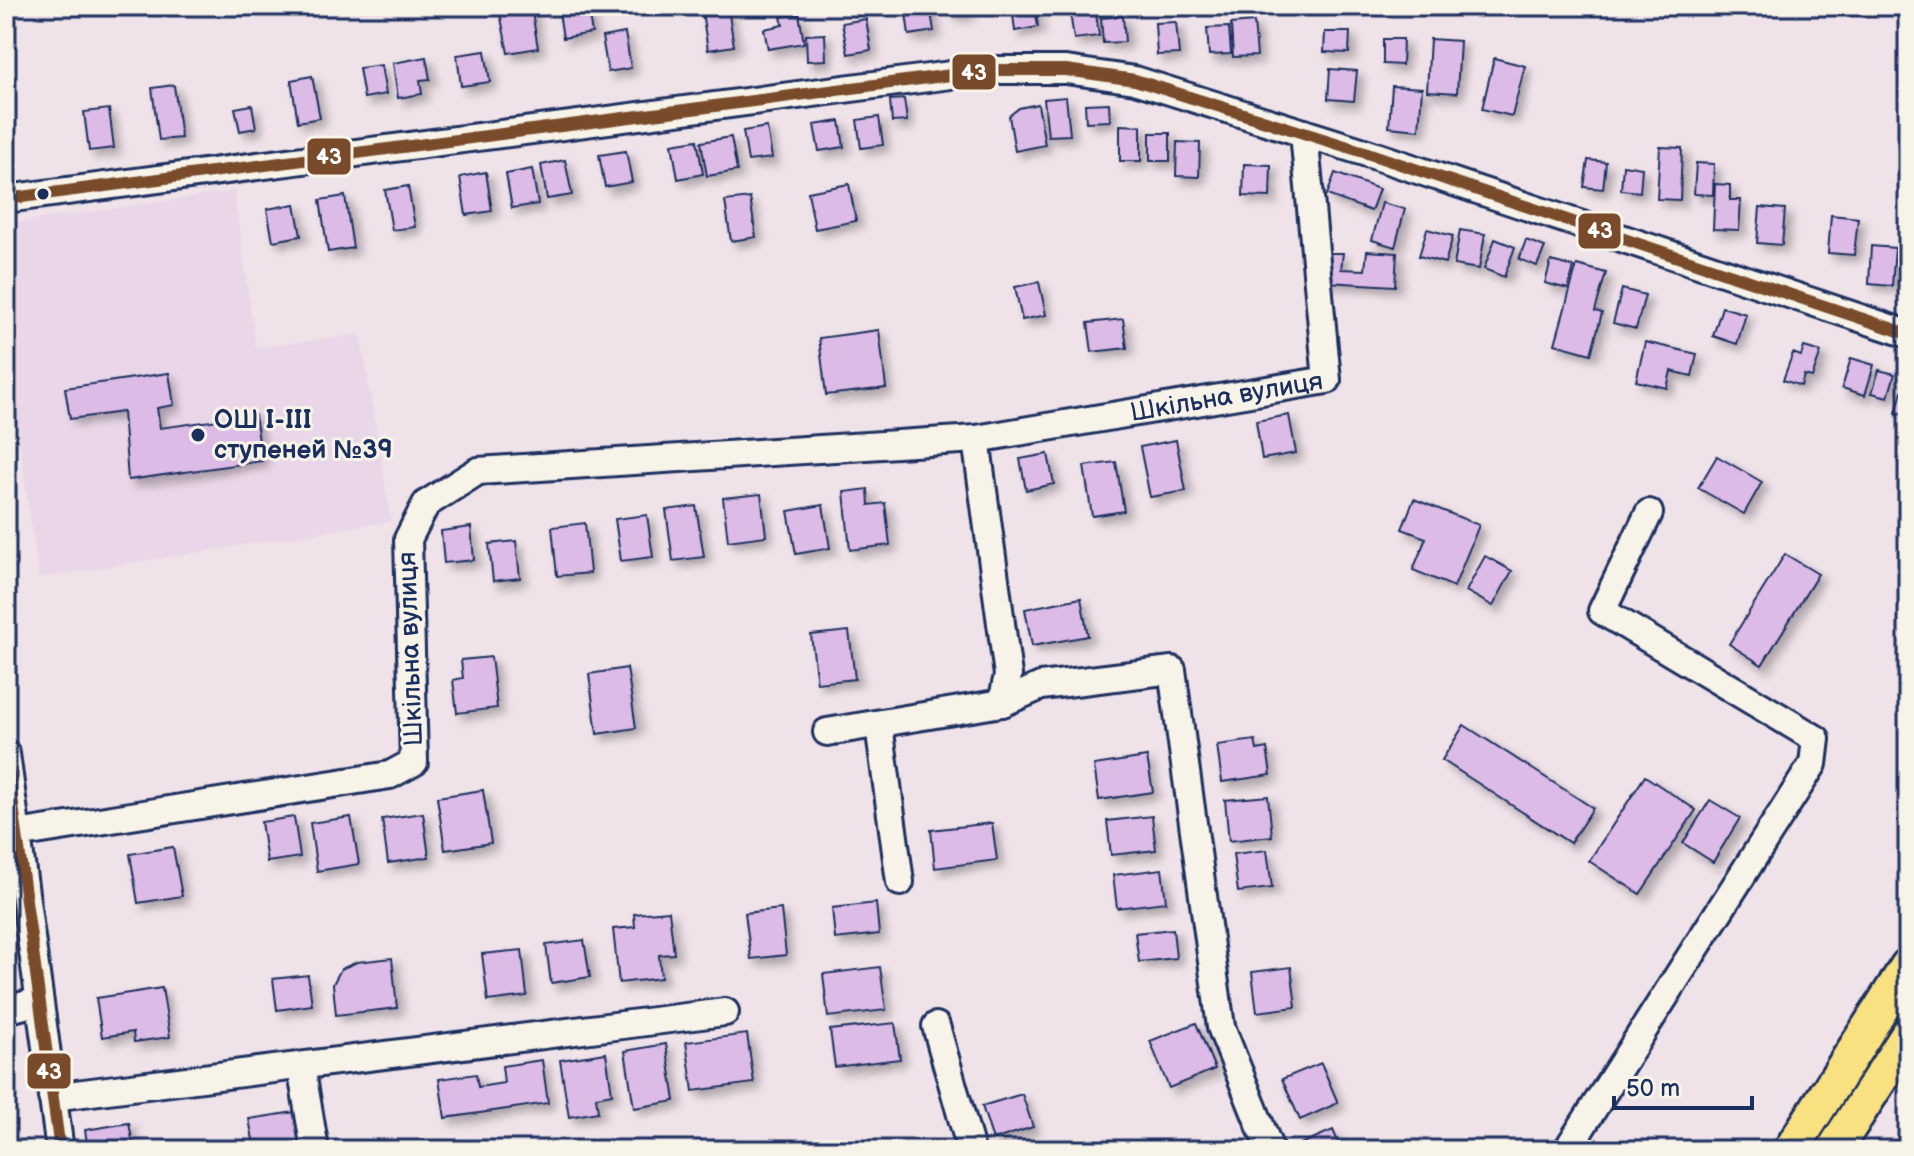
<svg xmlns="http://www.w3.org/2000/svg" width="1914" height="1156" font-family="'Balsamiq Sans',sans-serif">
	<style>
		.built { fill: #e9d6e8 }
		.building { fill: #dcbbe7; stroke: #1b2f5e; stroke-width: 2; filter: url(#shadow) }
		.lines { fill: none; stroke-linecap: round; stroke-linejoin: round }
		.minor-casing { stroke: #1b2f5e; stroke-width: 32 }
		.major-casing { stroke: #1b2f5e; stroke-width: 40 }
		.minor { stroke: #f7f3e8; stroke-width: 26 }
		.major { stroke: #f9e181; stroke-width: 34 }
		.bus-1-casing { stroke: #f7f3e8; stroke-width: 18 }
		.bus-1 { stroke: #7a4b2a; stroke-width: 12 }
		.bus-dot { fill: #1b2f5e; stroke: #f7f3e8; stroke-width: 3 }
		.labels { text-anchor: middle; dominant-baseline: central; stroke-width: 6; stroke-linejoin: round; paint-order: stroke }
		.street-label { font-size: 26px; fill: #1b2f5e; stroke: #f7f3e8 }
		.poi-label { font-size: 26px; font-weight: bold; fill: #1b2f5e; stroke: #f7f3e8; text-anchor: start }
		.line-badge { stroke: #f7f3e8; stroke-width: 3 }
		.badge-label { font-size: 22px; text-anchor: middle; font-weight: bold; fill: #fff }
	</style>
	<defs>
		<filter id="shadow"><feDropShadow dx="6" dy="6" stdDeviation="4" flood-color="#0004"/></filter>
	</defs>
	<rect width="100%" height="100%" fill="#efe2e8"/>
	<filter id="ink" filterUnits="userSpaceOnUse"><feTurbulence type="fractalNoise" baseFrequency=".0125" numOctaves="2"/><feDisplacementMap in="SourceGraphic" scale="16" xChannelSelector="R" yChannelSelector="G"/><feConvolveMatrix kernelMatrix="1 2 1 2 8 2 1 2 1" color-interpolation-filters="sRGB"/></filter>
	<g filter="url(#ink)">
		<path class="built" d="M234 191 256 348 360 334 391 521 39 578 6 350V224Z"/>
		<g class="building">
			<path d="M531 6 538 48 508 53 499 8Z"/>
			<path d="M558 6H587L592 33 563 38Z"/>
			<path d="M905 6H930L934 31 909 35Z"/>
			<rect x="949" y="6" width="18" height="8"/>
			<path d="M1012 6H1035L1038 27 1015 31Z"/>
			<path d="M1069 6H1095L1099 36 1074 39Z"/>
			<path d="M728 8 734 46 708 50 702 12Z"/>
			<path d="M799 14 804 43 768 49 764 29 783 25 781 17Z"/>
			<path d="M1123 16 1125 42 1103 43 1101 18Z"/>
			<path d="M866 19 871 50 848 54 842 23Z"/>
			<path d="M1176 22 1179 54 1157 55 1155 23Z"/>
			<path d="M1254 22 1257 56 1233 57 1231 24Z"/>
			<path d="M1229 27 1231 54 1209 55 1207 28Z"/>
			<path d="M1325 32H1350L1349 53 1324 52Z"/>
			<path d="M625 33 631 68 608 72 602 37Z"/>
			<path d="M825 34 826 60 807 61 806 35Z"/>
			<path d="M1383 39H1403L1402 65 1383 64Z"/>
			<path d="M1430 39 1460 41 1457 93 1427 91Z"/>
			<path d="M485 51 490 82 461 86 457 55Z"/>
			<path d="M426 57 430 79 420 80 422 94 398 98 393 63Z"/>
			<path d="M1494 58 1525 66 1512 116 1482 109Z"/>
			<path d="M381 65 386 94 364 98 359 68Z"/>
			<path d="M1330 69 1357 71 1354 101 1328 99Z"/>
			<path d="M312 76 320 118 298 122 291 80Z"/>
			<path d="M174 85 181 138 159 140 152 88Z"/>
			<path d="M1392 86 1422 88 1419 130 1389 127Z"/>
			<path d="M1066 97 1070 135 1048 136 1044 99Z"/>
			<path d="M904 99 907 121 892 122 890 100Z"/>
			<path d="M1109 103 1110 121 1086 122 1085 104Z"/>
			<path d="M1038 104 1045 145 1015 151 1009 116 1019 108Z"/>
			<path d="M252 105 256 128 240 131 235 108Z"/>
			<path d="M109 109 114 148 89 151 84 112Z"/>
			<path d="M879 117 883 145 861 148 857 120Z"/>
			<path d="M840 121 844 147 819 151 814 125Z"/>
			<path d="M1120 125 1141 126V161H1120Z"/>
			<path d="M767 127 772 158 748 161 743 131Z"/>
			<rect x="1150" y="133" width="20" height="28"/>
			<path d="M731 137 737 171 707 176 701 142Z"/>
			<path d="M697 140 703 174 678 179 672 144Z"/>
			<path d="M1177 142 1200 143 1199 177 1176 176Z"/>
			<path d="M1660 147 1682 148 1680 200 1657 199Z"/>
			<path d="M626 151 632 182 605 187 599 155Z"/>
			<path d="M565 160 572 195 547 199 541 165Z"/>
			<path d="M1588 160 1606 162 1603 189 1584 187Z"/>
			<path d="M1696 163 1714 164 1713 195 1694 194Z"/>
			<path d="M1244 164 1271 165 1270 197 1243 196Z"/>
			<path d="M1623 165 1642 168 1640 192 1621 190Z"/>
			<path d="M532 169 538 204 512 208 506 174Z"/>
			<path d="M486 172 492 211 466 215 460 177Z"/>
			<path d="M1335 173 1379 189 1371 211 1327 195Z"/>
			<path d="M849 184 856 221 815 229 808 192Z"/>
			<path d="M1715 184 1730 185V200H1741L1739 230 1713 229Z"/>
			<path d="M408 186 415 227 392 230 385 190Z"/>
			<path d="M345 196 353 248 328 252 320 200Z"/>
			<path d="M750 198 756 237 731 241 725 201Z"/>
			<path d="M1382 203 1405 209 1395 247 1372 240Z"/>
			<path d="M295 204 301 236 273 241 267 209Z"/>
			<path d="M1760 207 1785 209 1782 245 1757 243Z"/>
			<path d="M1831 215 1858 218 1854 255 1828 253Z"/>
			<path d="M1427 229 1453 236 1445 263 1419 256Z"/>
			<path d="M1460 230 1485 234 1479 269 1454 265Z"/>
			<path d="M1495 239 1515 247 1504 277 1484 269Z"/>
			<path d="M1526 240 1545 247 1537 266 1519 259Z"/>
			<path d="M1871 246 1895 248 1892 286 1869 284Z"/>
			<path d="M1367 251 1397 253 1395 286 1327 282 1329 253H1343L1341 269 1365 270Z"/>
			<path d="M1551 261 1574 267 1568 289 1545 283Z"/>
			<path d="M1577 265 1606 273 1595 311 1602 313 1591 354 1555 344Z"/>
			<path d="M1039 282 1046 315 1022 320 1015 287Z"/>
			<path d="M1622 289 1645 295 1636 329 1613 323Z"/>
			<path d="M1722 307 1746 314 1737 344 1713 336Z"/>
			<path d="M1123 319 1127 348 1092 352 1088 323Z"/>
			<path d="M879 330 886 388 826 395 819 338Z"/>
			<path d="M1645 342 1697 354 1692 376 1671 371 1667 388 1636 381Z"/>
			<path d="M1804 347 1821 352 1812 377 1804 375 1801 386 1783 380 1793 353 1801 356Z"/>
			<path d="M1851 358 1874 365 1865 395 1842 388Z"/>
			<path d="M1879 370 1895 374 1888 397 1872 393Z"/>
			<path d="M169 373 174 405 157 408 160 428 255 415 262 461 128 480 123 412 70 419 65 388Z"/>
			<path d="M1908 384V415L1896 413 1902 391 1906 393Z"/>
			<path d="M1289 415 1296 453 1262 459 1256 421Z"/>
			<path d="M1176 440 1186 491 1150 497 1140 447Z"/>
			<path d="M1048 454 1054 484 1026 490 1020 459Z"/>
			<path d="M1717 456 1762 482 1744 514 1698 488Z"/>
			<path d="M1116 462 1124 511 1092 516 1084 466Z"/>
			<path d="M868 489 869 505 885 503 890 545 850 550 844 492Z"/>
			<path d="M761 494 766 536 728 541 723 498Z"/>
			<path d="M1414 499 1479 525 1454 587 1413 570 1426 538 1402 529Z"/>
			<path d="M823 505 830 548 796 554 788 511Z"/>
			<path d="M696 506 704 557 673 561 666 510Z"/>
			<path d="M647 515 653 557 621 561 615 519Z"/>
			<path d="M585 523 590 573 557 576 552 527Z"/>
			<path d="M471 527 474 560 444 563 441 531Z"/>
			<path d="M516 541 520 578 493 581 489 544Z"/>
			<path d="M1785 554 1818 574 1762 665 1729 644Z"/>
			<path d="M1485 556 1512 571 1493 606 1466 591Z"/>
			<path d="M1081 598 1088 636 1032 646 1025 609Z"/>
			<path d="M849 631 855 679 817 683 811 635Z"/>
			<path d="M491 657 497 708 457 713 453 680 463 678 461 660Z"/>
			<path d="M627 668 636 728 597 734 589 674Z"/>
			<path d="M1464 725 1593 808 1570 843 1442 760Z"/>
			<path d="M1255 740 1257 750 1267 748 1271 775 1222 782 1217 745Z"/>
			<path d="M1147 757 1153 792 1099 800 1094 765Z"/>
			<path d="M1645 776 1696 810 1640 894 1589 861Z"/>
			<path d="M483 790 491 843 445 850 437 797Z"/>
			<path d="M1268 796 1272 836 1229 841 1225 800Z"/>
			<path d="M1710 800 1740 818 1713 862 1683 843Z"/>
			<path d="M423 813 429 857 388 863 382 819Z"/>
			<path d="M1152 816 1156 850 1111 855 1107 821Z"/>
			<path d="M294 817 300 857 267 862 261 822Z"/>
			<path d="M351 817 359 864 317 871 310 823Z"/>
			<path d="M992 823 997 860 935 868 931 830Z"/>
			<path d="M173 847 182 896 138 903 130 854Z"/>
			<path d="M1267 850 1272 888 1238 892 1233 854Z"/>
			<path d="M1162 869 1166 902 1117 908 1113 875Z"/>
			<path d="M876 903 879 934 835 939 832 908Z"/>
			<path d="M781 909 786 955 751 959 745 913Z"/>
			<path d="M669 911 674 954 659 955 661 978 619 983 613 929 635 927 634 914Z"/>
			<path d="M1173 929 1176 958 1139 962 1135 933Z"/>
			<path d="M584 940 590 977 551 983 546 945Z"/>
			<path d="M522 950 527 996 488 1001 482 954Z"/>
			<path d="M392 958 397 1008 336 1015 333 984 341 969 357 962Z"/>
			<path d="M880 967 886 1010 828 1017 823 974Z"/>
			<path d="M1291 967 1296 1007 1257 1012 1252 972Z"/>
			<path d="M308 975 312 1005 277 1010 273 979Z"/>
			<path d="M162 988 170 1037 134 1042 133 1032 102 1037 96 998Z"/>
			<path d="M895 1023 900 1059 835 1067 830 1030Z"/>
			<path d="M1196 1023 1215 1069 1169 1088 1150 1041Z"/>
			<path d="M747 1034 754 1083 693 1091 686 1042Z"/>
			<path d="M666 1044 675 1101 634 1108 625 1051Z"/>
			<path d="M606 1053 612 1094 596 1097 598 1112 569 1117 560 1060Z"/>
			<path d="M542 1060 548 1103 445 1118 439 1079 476 1074 478 1087 504 1083 502 1066Z"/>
			<path d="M1321 1063 1338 1103 1300 1120 1282 1079Z"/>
			<path d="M1022 1094 1033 1127 993 1140 982 1106Z"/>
			<path d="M295 1112 302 1150H255L249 1119Z"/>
			<path d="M129 1123 134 1150H88L85 1130Z"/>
			<path d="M1333 1130 1341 1149 1353 1143 1356 1150H1301L1298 1145Z"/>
		</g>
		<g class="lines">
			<defs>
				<g id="minor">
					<path d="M6 199 989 70H1066L1135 80 1364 152 1908 334"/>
					<path d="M1002 703 1041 686 1172 670 1221 1027 1270 1150"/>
					<path d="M879 725 900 882"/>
					<path d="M827 732 1002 703 1008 675 976 439"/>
					<path d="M6 754 60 1150"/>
					<path id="s1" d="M17 834 390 775 414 762 408 539 426 504 478 471 976 439 1327 380 1304 133"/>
					<path d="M6 1010 39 1001"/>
					<path d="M936 1026 971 1150"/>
					<path d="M301 1066 315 1150"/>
					<path d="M52 1097 725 1012"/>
					<path d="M1567 1150 1813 764 1816 739 1602 611 1649 513"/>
				</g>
				<g id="major">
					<path d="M1791 1150 1908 966"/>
					<path d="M1834 1150 1908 1035"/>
				</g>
			</defs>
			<use href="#minor" class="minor-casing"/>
			<use href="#major" class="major-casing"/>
			<use href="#minor" class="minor"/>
			<use href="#major" class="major"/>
			<defs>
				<g id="bus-1">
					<path d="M6 199 989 70H1066L1135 80 1364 152 1908 334"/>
					<path d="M6 754 60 1150"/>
				</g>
			</defs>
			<use href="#bus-1" class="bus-1-casing"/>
			<use href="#bus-1" class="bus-1"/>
		</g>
	</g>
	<g class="bus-dot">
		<circle cx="43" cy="194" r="7"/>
		<circle cx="198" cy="435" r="8"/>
	</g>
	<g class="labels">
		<g class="street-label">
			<text stroke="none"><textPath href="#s1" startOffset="1482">Шкільна вулиця</textPath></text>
			<text transform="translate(411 649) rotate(-92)">Шкільна вулиця</text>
		</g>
		<g class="poi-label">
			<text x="214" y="420">ОШ I-III<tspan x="214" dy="30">ступеней №39</tspan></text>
		</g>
	</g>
	<g class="line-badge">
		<rect x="951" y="53" width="46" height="38" rx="8" fill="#7a4b2a"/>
		<rect x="306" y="137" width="46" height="39" rx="8" fill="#7a4b2a"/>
		<rect x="1577" y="212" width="45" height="38" rx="8" fill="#7a4b2a"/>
		<rect x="26" y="1052" width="46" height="38" rx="8" fill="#7a4b2a"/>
	</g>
	<g class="badge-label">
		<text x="974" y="80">43</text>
		<text x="329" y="164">43</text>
		<text x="1600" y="238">43</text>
		<text x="49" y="1079">43</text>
	</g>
	<rect width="1914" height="1156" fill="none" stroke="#f7f3e8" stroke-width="32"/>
	<rect x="16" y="16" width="1882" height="1124" fill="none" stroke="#1b2f5e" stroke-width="3" filter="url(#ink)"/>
	<path d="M1614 1096v12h138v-12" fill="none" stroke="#1b2f5e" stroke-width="4"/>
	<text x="1626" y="1096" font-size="24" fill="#1b2f5e" stroke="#f7f3e8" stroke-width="6" paint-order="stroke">50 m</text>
</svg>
